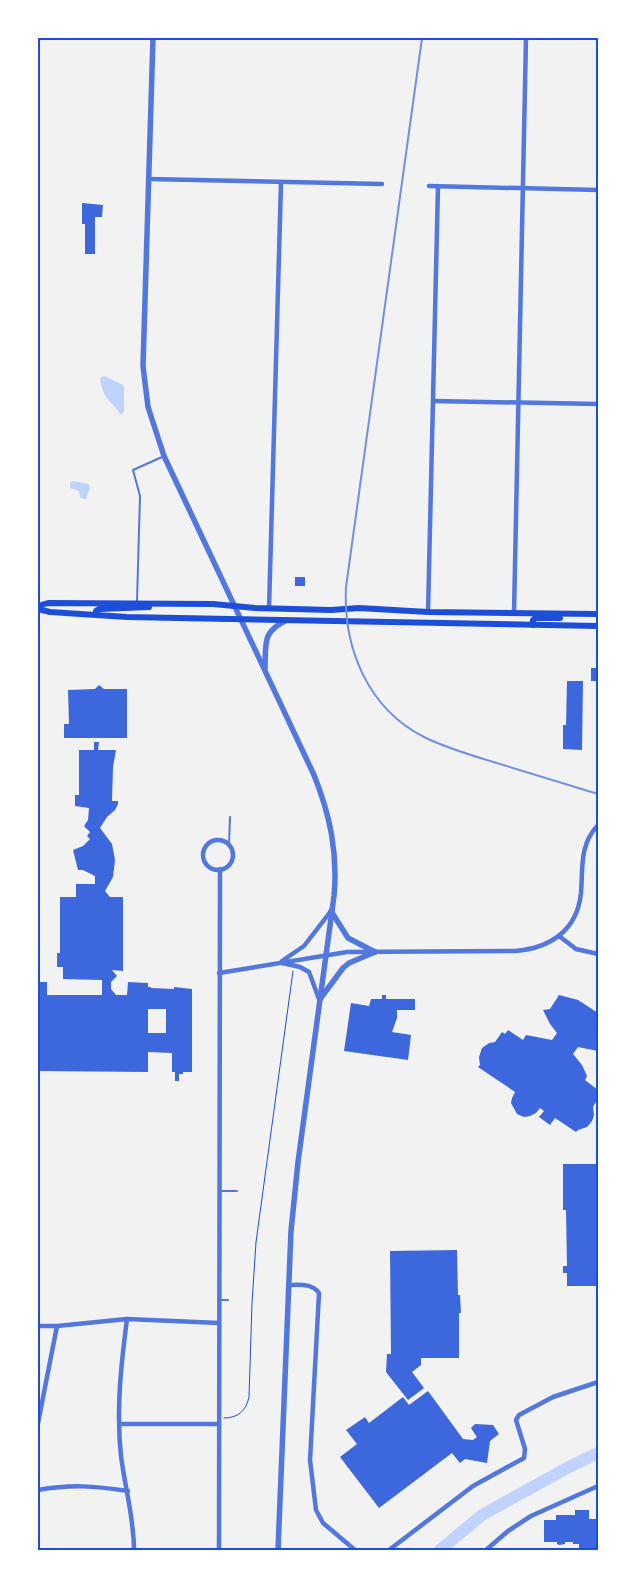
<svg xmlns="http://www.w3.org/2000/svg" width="636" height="1588" font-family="'Work Sans',sans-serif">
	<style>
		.water { fill: #bfd3fe }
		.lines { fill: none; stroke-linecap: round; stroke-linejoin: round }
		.river { stroke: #bfd3fe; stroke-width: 12 }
		.building { fill: #3d67dc; fill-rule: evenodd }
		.path { stroke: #1d4ed8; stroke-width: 1 }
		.service { stroke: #5277de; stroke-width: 2 }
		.minor { stroke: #5277de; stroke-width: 4.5 }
		.tertiary { stroke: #5277de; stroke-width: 5.5 }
		.secondary { stroke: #1d4ed8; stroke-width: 6 }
		.rail { stroke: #7290e2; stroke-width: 2 }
		.neatline { fill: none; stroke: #1d4ed8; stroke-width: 2 }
	</style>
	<rect width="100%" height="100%" fill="#f2f2f2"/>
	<g class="water">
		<path d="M104 376 123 385 124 388V412L121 415C110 399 103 400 100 378Z"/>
		<path d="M73 481 89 484 90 488 86 499H83L80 497 79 491 70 488V483Z"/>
	</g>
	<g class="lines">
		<path class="river" d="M440 1550 482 1515 567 1468 598 1453"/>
	</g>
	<g class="building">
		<path d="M82 203 103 205 102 217H95V254H85V224H82Z"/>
		<rect x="295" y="577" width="10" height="9"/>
		<rect x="591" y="668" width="7" height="13"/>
		<path d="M567 681H583L582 750 563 749V725H566Z"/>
		<path d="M99 685 104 689H127V738H64V724H69L68 690 95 689Z"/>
		<path d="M94 742H99L98 750H116L113 767 112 801H118V804L115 810 107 817 100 828 112 844 115 860 113 877 105 891 110 897H123V971L112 970 117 976 111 982V989L116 995H127L128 982 148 983V987H151V988L174 989V987L192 989V1072H183V1074H179V1081H175V1072H172V1053L148 1052V1072L38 1071V982H47V995H102V980L63 979V967H57V953H60V897H76V884H95V876L83 870H78L73 850 83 846 90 839 87 836 90 832 84 826 88 820 89 808 75 806V795H79V750H94ZM148 1009H166V1033H148Z"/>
		<path d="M382 995H386V999H415V1010H397V1018L392 1032 411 1035 408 1060 344 1051 351 1003 369 1006 371 999H382Z"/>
		<path d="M559 995 578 1000 598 1013V1051L578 1047 573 1054 582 1065 587 1076 585 1080 598 1090 596 1095 598 1098 593 1107 594 1115 592 1121 587 1127 578 1130 576 1132 555 1118 550 1125 539 1117 544 1111 540 1108 536 1113 530 1116 524 1117 517 1114 511 1103 512 1098 515 1092 478 1067 480 1065 479 1057 482 1048 489 1043 495 1042 502 1032 505 1034 508 1030 523 1040 526 1035 552 1040 557 1033 550 1024 543 1010 550 1009Z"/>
		<path d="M563 1164H598V1286H567V1273H563V1266H567L566 1210H563Z"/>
		<path d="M457 1250 458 1295H460L461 1313H459V1358H421V1365L412 1372 424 1388 408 1400 386 1372 387 1354H391L390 1251Z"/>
		<path d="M428 1391 463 1439 473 1440 477 1437 471 1428 475 1424 493 1425 499 1434 490 1441 487 1463 465 1459 460 1463 452 1453 379 1508 340 1457 357 1444 346 1430 365 1417 369 1423 403 1397 409 1405Z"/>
		<path d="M575 1510H589V1519H598V1550H579V1544H573V1542H565V1544L559 1545 557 1544V1542H544V1520H556V1515H575Z"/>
	</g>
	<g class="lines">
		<path class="path" d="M224 1418C238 1418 246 1411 249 1397L252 1303 256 1242 293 971"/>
		<g class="service">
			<path d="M137 601 140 496 133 470 162 457"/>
			<path d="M229 845 230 817"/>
			<path d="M219 1191H237"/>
			<path d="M221 1300H228"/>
		</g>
		<g class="minor">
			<path d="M148 179 382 184"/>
			<path d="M429 186 598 190"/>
			<path d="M433 401 598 404"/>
			<path d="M269 609 281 183"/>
			<path d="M428 612 438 186"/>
			<path d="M514 613 526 38"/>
			<circle cx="218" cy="855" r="15"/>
			<path d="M559 936 576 949 598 954"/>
			<path d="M282 961 304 946 331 911"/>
			<path d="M282 963 300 967 309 972 319 999"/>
			<path d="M219 973 347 952 515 951C550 948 577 931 581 893 583 868 579 845 598 825"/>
			<path d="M288 1285C299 1285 312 1283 319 1293L310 1460 316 1510 323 1523 355 1550"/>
			<path d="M127 1319C121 1365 116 1410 121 1456 125 1488 134 1518 134 1550"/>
			<path d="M38 1326H57L127 1319 219 1323"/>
			<path d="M38 1423 57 1326"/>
			<path d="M120 1424H219"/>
			<path d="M38 1490C72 1484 94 1486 128 1491"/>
			<path d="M219 1550 220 869"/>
			<path d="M389 1550 473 1486 524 1458 525 1449 516 1420 519 1415 553 1397 598 1382"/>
			<path d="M486 1550 508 1531 531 1516 598 1486"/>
		</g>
		<g class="tertiary">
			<path d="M153 38 143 366 148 407 164 456 314 775C330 815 338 853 334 896L298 1162 291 1231 278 1550"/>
			<path d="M265 668C266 642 262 632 287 620"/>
			<path d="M331 911 348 938 375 952"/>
			<path d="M320 999 343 968 349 963 375 952"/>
		</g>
		<g class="secondary">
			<path d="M38 606 48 603 213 604 255 608 331 610 359 608 428 612 598 614"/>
			<path d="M38 609 50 612 127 617 598 626"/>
			<path d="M96 615V611L99 609 149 607"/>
			<path d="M533 625V620L535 618H560"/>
		</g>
		<path class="rail" d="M422 38 346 587C343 647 367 708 424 737 448 749 474 756 500 764 533 774 566 784 598 794"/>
	</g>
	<rect width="636" height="1588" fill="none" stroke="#ffffff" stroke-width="78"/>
	<rect x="39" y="39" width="558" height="1510" class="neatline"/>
</svg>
